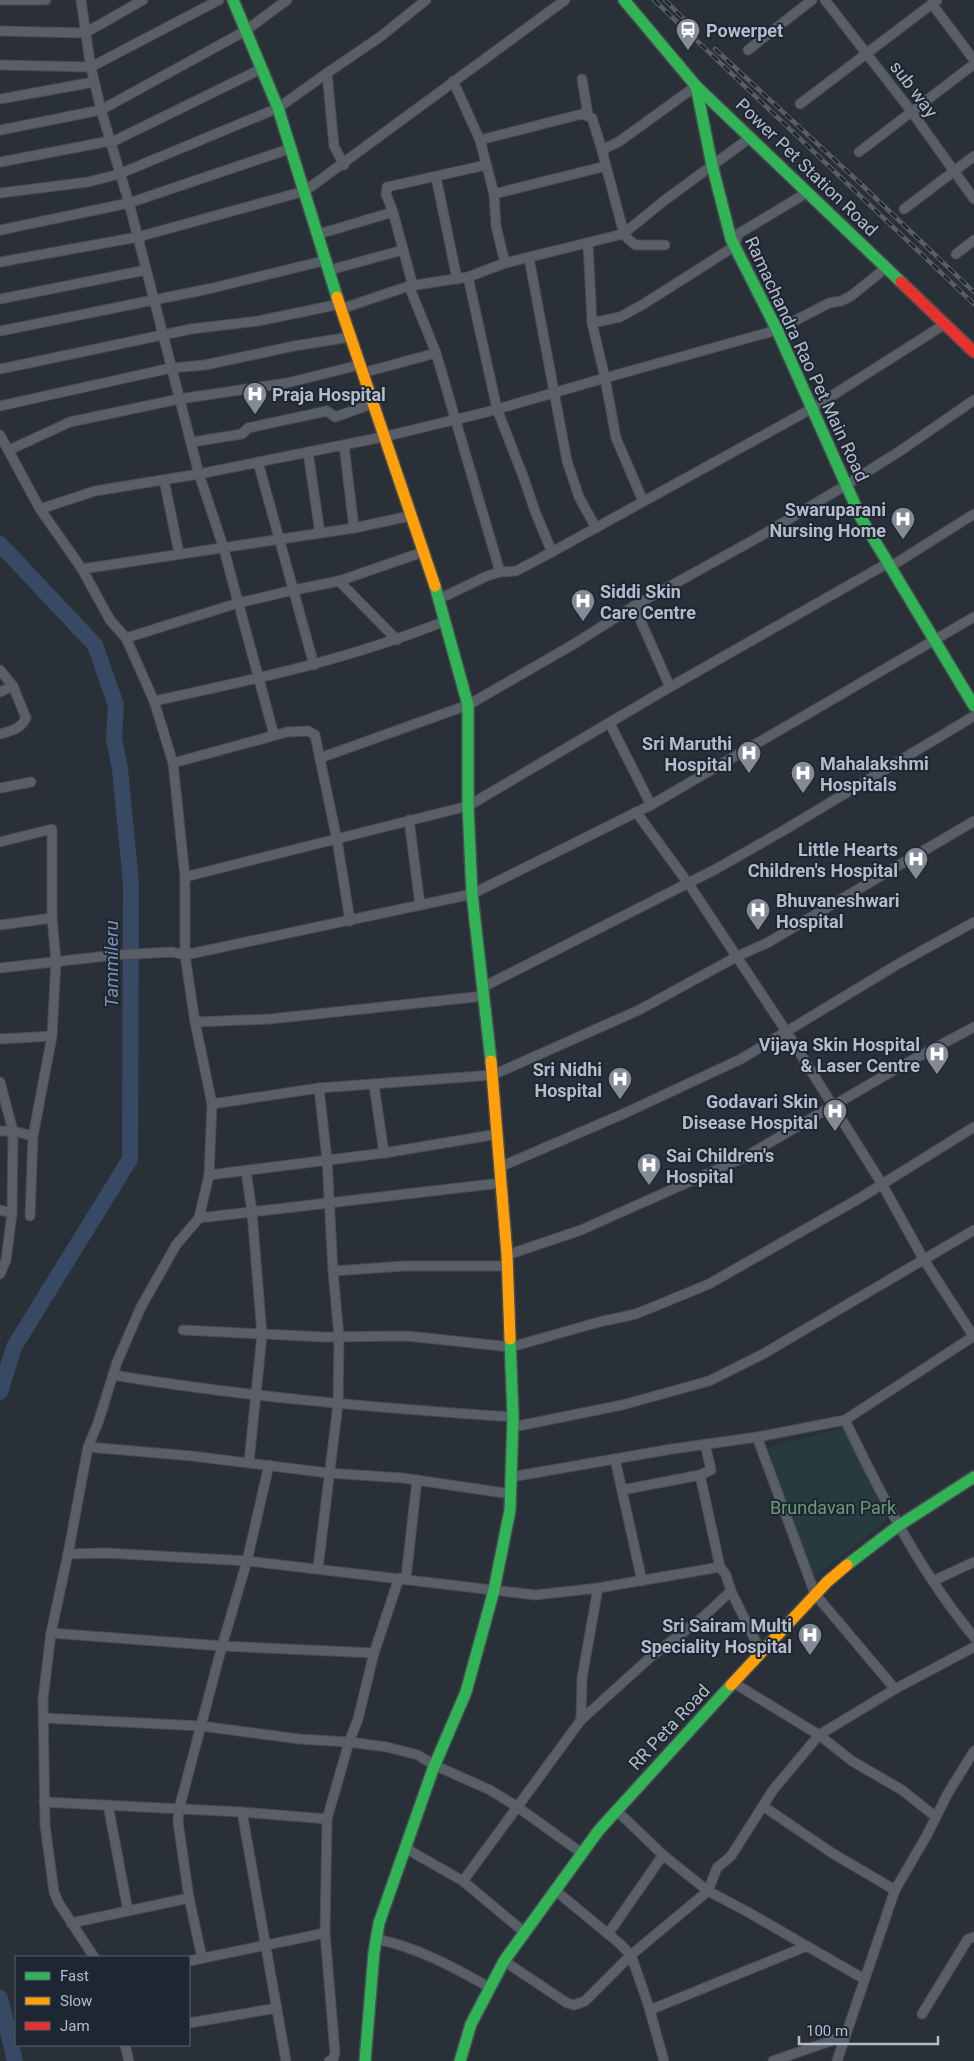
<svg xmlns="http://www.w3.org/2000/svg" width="974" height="2061" font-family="Roboto,sans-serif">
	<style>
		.green { fill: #273a3e }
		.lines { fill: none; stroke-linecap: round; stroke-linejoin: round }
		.river { stroke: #384963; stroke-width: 16 }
		.street-casing { stroke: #484c53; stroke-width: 11 }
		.fast-casing { stroke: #484c53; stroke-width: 14 }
		.slow-casing { stroke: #484c53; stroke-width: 14 }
		.jam-casing { stroke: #484c53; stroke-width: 14 }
		.street { stroke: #5a5e66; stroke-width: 9 }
		.fast { stroke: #30b455; stroke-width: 11 }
		.slow { stroke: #ff9f0a; stroke-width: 11 }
		.jam { stroke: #e5322d; stroke-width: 11 }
		.rail-casing { stroke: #595d64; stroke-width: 4.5 }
		.rail { stroke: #1d2633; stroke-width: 2.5; stroke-dasharray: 8; stroke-linecap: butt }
		.labels { text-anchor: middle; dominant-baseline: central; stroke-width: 4; stroke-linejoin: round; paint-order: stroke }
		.poi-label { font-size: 18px; font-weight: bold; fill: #b4bcc9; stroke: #1d2633; text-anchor: end }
		.street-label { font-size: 18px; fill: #b4bcc9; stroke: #1d2633 }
		.park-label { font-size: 18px; fill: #6b9a76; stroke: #1d2633 }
		.water-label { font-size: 19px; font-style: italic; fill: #7c92b1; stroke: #1d2633 }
	</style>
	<rect width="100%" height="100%" fill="#2a3038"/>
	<path class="green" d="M844 1428 887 1520 812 1579 768 1448Z"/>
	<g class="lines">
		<g class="river">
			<path d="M0 544 95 645 116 705 114 739 120 769 131 883 130 1159 14 1347 0 1392"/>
			<path d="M0 1998 15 2061"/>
		</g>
		<defs>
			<g id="street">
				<path d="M0 0H46"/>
				<path d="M81 0 90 63 101 110 129 203 199 474 223 546 274 735"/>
				<path d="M825 0 911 111 974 199"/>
				<path d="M932 4 974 60"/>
				<path d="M0 31 85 33 143 0"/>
				<path d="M748 50 812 0"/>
				<path d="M0 65 91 67 219 0"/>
				<path d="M582 79 588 115"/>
				<path d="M453 81 480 140"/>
				<path d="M0 99 94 82"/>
				<path d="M800 104 937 0"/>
				<path d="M0 130 101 110 245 31 287 0"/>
				<path d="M110 143 261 69"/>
				<path d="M859 152 974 64"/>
				<path d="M0 162 110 141"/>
				<path d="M344 165 334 146 327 73 380 37 426 0"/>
				<path d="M606 166 624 234"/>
				<path d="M436 177 457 279"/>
				<path d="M0 193 88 182 119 174 278 108 327 73"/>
				<path d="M494 194 480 140 582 114 592 118 602 150"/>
				<path d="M904 209 974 156"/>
				<path d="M0 230 129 203 292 148"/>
				<path d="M319 234 393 212"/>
				<path d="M623 234 635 245H665"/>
				<path d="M588 243 592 323"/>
				<path d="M956 254 974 240"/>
				<path d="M529 258 567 461 579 497 596 528"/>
				<path d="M0 262 138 237 305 191 565 0"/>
				<path d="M505 263 623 234 665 200 751 137"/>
				<path d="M330 270 403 250"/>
				<path d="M468 277 497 409 523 476 536 514 552 552"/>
				<path d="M413 286 393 212 386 194 387 187 486 165"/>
				<path d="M0 299 146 270"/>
				<path d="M341 309 409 286 468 277 505 263 496 226 494 194 606 166 602 150 620 141 696 86"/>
				<path d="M0 331 213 288 327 260"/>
				<path d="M436 353 500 572"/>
				<path d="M0 369 191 329 258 321 340 304"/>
				<path d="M362 373 436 353 409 286"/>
				<path d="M0 406 171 368 205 365 294 346 350 337"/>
				<path d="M0 435 40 509 82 569 110 620 126 638 238 603 294 590 339 581 423 552"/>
				<path d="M192 442 242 434 248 428 327 411 335 417 372 404"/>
				<path d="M344 445 354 528"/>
				<path d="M9 450 70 422 179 399 287 383 359 365"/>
				<path d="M308 452 320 533"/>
				<path d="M258 462 314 665"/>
				<path d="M164 480 179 553"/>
				<path d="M643 501 616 438 605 378 777 330 829 303 841 301 851 296 887 267"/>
				<path d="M40 509 95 491 199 474 383 437 487 412 605 378 592 323 620 317 642 305 735 246 738 234 808 192"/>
				<path d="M890 567 974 514"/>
				<path d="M82 569 354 528 410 516"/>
				<path d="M339 581 397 640"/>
				<path d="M439 599 487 576 500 572 516 571 552 552 811 409 945 324"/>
				<path d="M634 606 670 687"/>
				<path d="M126 638 154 701 173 763 185 877V955L472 894 651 805 974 617"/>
				<path d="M0 670 13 686 0 692"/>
				<path d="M154 701C253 680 350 659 445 621"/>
				<path d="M610 724 651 805"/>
				<path d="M0 734C11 731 21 729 26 718L13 686"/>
				<path d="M320 758 468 705 574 644 634 606 759 537 846 485 900 451 974 400"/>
				<path d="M173 763 287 732 308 731 315 735 337 840 350 921"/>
				<path d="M0 788 31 782"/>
				<path d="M636 812 688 883 786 1031 882 1184 924 1260 974 1337"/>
				<path d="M409 820 420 905"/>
				<path d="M0 842 52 829V918L56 961 52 1036 33 1136 30 1216"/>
				<path d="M185 877 468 806 670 687 888 563"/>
				<path d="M0 925 52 918"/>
				<path d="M0 968 115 955 172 952 185 955 195 1022 270 1019 484 996"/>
				<path d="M483 987 716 869 786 829 974 716"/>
				<path d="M195 1022 212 1104 209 1175 199 1218 176 1245 141 1307 117 1362 98 1423 88 1447 192 1456 328 1473 403 1478 511 1494"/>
				<path d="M0 1039 52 1036"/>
				<path d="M0 1082 13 1131 12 1213 0 1210"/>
				<path d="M374 1085 384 1153"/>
				<path d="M212 1104 319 1088 493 1075 639 1010 738 956 767 943 974 821"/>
				<path d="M0 1131H13L33 1136"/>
				<path d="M500 1167 623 1114 741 1059 898 964 974 922"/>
				<path d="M246 1171 252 1212 262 1335 249 1462"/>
				<path d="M209 1175 384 1153 498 1134"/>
				<path d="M199 1218 501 1183"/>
				<path d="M507 1255 581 1230 745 1157 901 1066 974 1027"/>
				<path d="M333 1271 404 1266H508"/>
				<path d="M0 1274 6 1260 12 1213"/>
				<path d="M183 1330 323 1337 407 1336 511 1347 599 1322 636 1314 709 1284 860 1198 974 1127"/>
				<path d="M113 1375C245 1397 379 1408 513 1417"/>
				<path d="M845 1420C881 1495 920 1572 974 1637"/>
				<path d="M513 1427 622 1405 709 1381 763 1354 974 1230"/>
				<path d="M757 1437 815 1594 895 1689"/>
				<path d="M705 1444 711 1470 700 1475 720 1567"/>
				<path d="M88 1447 68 1554 51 1633 222 1646 179 1809 178 1822 189 1898 202 1958"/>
				<path d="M615 1459 642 1581"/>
				<path d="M269 1465 247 1561 222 1646 374 1653 399 1578"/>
				<path d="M511 1477 672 1449 757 1437 845 1420 974 1336"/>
				<path d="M622 1490 700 1475"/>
				<path d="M68 1554 107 1553 247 1561 535 1595 598 1588 720 1567 726 1575 731 1591 761 1652"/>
				<path d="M318 1568 338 1404 339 1337 333 1271 327 1160 319 1088"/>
				<path d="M406 1578 417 1480"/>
				<path d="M933 1581 974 1562"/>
				<path d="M51 1633 43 1699 45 1825 54 1892 58 1902 94 1957"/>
				<path d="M734 1683 819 1735 852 1761 902 1790 936 1817"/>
				<path d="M44 1718 201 1726 299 1739 349 1742 387 1747 418 1755 434 1765 490 1790 516 1806 583 1854"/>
				<path d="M581 1720 582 1678 598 1588"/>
				<path d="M44 1802 242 1812 327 1819 349 1742 358 1719 374 1653"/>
				<path d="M108 1805 128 1911"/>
				<path d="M763 1806 832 1853 895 1890"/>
				<path d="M616 1810 663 1855 708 1891 746 1911 864 1979"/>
				<path d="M242 1812 286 2061"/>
				<path d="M327 1819 325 1933 335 2053 333 2059 329 2061"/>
				<path d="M405 1848 463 1881"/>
				<path d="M556 1891 619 1943 631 1955 648 2004 664 2061"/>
				<path d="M71 1923 189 1898"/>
				<path d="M524 1932 463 1881 581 1720 653 1655 703 1617 731 1591"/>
				<path d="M608 1934 663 1855"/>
				<path d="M376 1939C417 1947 453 1967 489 1987"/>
				<path d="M189 1961 325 1933"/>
				<path d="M504 1961 567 2003 574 2005 585 2001 631 1955 708 1891 717 1868 731 1856 773 1790 819 1735 895 1689 974 1647"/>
				<path d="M650 2010 807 1946"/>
				<path d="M922 2014 968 1939 974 1937"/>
				<path d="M189 2023 277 2008"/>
				<path d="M125 2045 129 2061"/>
				<path d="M773 2061 845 2036"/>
				<path d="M837 2061 895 1890 927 1835 948 1793 974 1751"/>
			</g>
			<g id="fast">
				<path d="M233 0 278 108 337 297"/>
				<path d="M624 0 696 86 901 282"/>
				<path d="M696 86 712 165 731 239 777 330 861 518 974 706"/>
				<path d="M435 586 468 705V806L472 894 491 1061"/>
				<path d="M847 1565 898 1526 974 1477"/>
				<path d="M365 2061 374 1952 379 1923 433 1769 466 1692 494 1590 510 1510 513 1417 510 1339"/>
				<path d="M460 2061 471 2024 504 1961 599 1830 731 1685"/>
			</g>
			<g id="slow">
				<path d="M337 297 435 586"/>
				<path d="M491 1061 507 1255 510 1339"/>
				<path d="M731 1685 827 1582 847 1565"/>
			</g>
			<path id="jam" d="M901 282 974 352"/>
		</defs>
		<use href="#street" class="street-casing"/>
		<use href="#fast" class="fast-casing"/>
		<use href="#slow" class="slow-casing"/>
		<use href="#jam" class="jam-casing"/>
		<use href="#street" class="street"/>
		<use href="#fast" class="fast"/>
		<use href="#slow" class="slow"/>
		<use href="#jam" class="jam"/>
		<defs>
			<g id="rail">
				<path d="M654 0 974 304"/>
				<path d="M665 0 688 23"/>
				<path d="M715 49 863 186 974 292"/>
			</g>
		</defs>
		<use href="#rail" class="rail-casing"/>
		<use href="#rail" class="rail"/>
	</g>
	<defs>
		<symbol id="station-pin" viewBox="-11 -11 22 30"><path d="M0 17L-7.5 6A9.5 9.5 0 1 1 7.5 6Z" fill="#848b96" stroke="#1d2633"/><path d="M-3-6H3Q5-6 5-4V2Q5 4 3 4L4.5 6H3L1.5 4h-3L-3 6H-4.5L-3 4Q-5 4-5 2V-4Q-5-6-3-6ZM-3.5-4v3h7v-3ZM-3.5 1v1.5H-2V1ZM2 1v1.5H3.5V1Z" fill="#fff"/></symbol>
		<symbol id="hospital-pin" viewBox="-11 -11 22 30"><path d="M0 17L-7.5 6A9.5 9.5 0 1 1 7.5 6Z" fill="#848b96" stroke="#1d2633"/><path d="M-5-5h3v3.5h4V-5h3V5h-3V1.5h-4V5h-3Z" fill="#fff"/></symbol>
	</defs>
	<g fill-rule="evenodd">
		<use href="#station-pin" x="674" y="16" width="28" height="38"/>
		<use href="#hospital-pin" x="241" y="380" width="28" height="38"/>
		<use href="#hospital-pin" x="889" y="505" width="28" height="38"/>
		<use href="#hospital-pin" x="569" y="587" width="28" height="38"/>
		<use href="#hospital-pin" x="735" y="739" width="28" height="38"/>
		<use href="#hospital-pin" x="789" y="759" width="28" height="38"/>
		<use href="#hospital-pin" x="902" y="845" width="28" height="38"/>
		<use href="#hospital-pin" x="744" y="896" width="28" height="38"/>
		<use href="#hospital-pin" x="923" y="1040" width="28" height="38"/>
		<use href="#hospital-pin" x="606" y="1065" width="28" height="38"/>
		<use href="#hospital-pin" x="821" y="1097" width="28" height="38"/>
		<use href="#hospital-pin" x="635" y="1151" width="28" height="38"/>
		<use href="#hospital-pin" x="796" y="1621" width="28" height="38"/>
	</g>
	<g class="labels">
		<g class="poi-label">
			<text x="706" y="30" text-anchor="start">Powerpet</text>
			<text x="272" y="394" text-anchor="start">Praja Hospital</text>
			<text x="886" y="509">Swaruparani<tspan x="886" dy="21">Nursing Home</tspan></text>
			<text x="600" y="591" text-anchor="start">Siddi Skin<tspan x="600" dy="21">Care Centre</tspan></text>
			<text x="732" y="743">Sri Maruthi<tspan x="732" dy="21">Hospital</tspan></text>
			<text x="820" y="763" text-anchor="start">Mahalakshmi<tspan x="820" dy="21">Hospitals</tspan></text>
			<text x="898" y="849">Little Hearts<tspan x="898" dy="21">Children's Hospital</tspan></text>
			<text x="776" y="900" text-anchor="start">Bhuvaneshwari<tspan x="776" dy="21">Hospital</tspan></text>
			<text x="920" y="1044">Vijaya Skin Hospital<tspan x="920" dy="21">&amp; Laser Centre</tspan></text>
			<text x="602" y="1069">Sri Nidhi<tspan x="602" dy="21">Hospital</tspan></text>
			<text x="818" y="1101">Godavari Skin<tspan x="818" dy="21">Disease Hospital</tspan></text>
			<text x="666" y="1155" text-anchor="start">Sai Children's<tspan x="666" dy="21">Hospital</tspan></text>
			<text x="792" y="1625">Sri Sairam Multi<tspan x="792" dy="21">Speciality Hospital</tspan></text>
		</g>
		<g class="street-label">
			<text transform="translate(914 89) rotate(53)">sub way</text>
			<text transform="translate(807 167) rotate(44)">Power Pet Station Road</text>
			<text transform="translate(807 359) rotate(65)">Ramachandra Rao Pet Main Road</text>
			<text transform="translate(669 1727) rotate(-47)">RR Peta Road</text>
		</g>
		<g class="park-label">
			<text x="833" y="1507">Brundavan Park</text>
		</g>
		<g class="water-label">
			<text transform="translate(111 964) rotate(-90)">Tammileru</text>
		</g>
	</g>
	<rect x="15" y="1956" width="175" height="90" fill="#1d2633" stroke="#59626f"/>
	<rect x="25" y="1972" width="25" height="8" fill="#30b455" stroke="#59626f"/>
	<text x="60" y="1981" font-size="15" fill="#b4bcc9">Fast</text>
	<rect x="25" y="1997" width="25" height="8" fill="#ff9f0a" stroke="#59626f"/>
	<text x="60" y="2006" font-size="15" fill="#b4bcc9">Slow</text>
	<rect x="25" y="2022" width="25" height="8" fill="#e5322d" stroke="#59626f"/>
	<text x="60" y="2031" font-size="15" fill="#b4bcc9">Jam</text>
	<path d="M799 2036v8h139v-8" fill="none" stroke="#b4bcc9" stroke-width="2.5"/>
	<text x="806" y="2036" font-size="15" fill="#b4bcc9" stroke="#1d2633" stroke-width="4" paint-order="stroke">100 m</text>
</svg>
